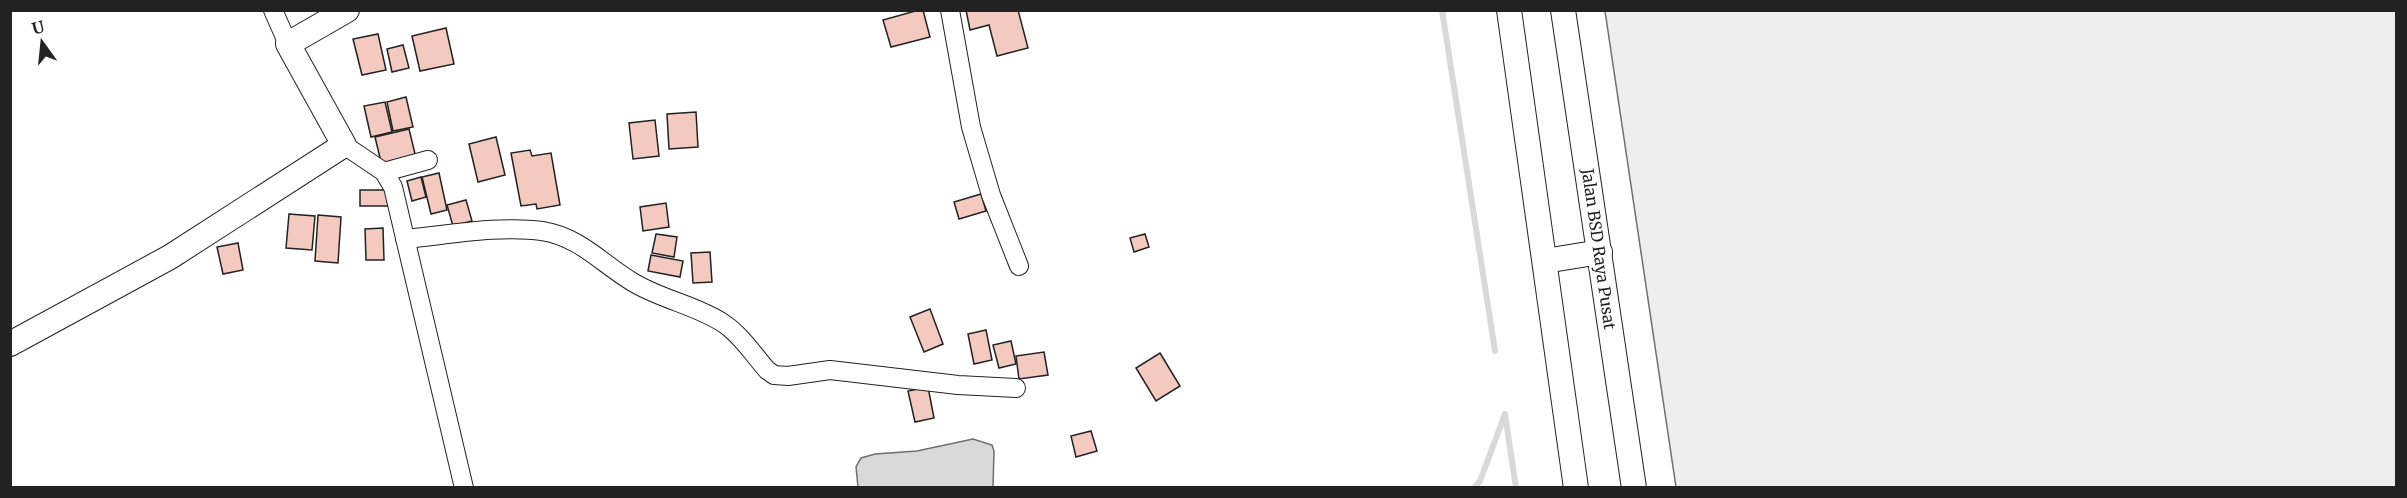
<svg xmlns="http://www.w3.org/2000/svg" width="2407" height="498" font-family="Merriweather,serif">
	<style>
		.green { fill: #eee; stroke: #6f6f6f; stroke-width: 1.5 }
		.water { fill: #d9d9d9; stroke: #6f6f6f; stroke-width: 1.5 }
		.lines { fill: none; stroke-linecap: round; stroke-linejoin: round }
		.stream { stroke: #d9d9d9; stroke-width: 6 }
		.building { fill: #f3c9c0; stroke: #222; stroke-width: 1.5 }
		.street-casing { stroke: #222; stroke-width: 20 }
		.secondary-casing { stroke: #222; stroke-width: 26 }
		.street { stroke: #fff; stroke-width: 18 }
		.secondary { stroke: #fff; stroke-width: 24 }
		.labels { text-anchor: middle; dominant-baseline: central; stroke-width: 4.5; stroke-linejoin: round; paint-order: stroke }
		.street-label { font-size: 16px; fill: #222; stroke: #fff }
	</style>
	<rect width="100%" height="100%" fill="#fff"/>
	<path class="green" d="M1605 11H2396V487H1676Z"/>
	<path class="water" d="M973 439 992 445 994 451 993 487H858L856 467 861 458 875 454 917 451Z"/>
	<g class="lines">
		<g class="stream">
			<path d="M1442 10 1495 351"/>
			<path d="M1505 414 1516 488"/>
			<path d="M1474 488 1480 481 1505 414"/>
		</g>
	</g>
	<g class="building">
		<path d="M919 10H923L930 37 891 47 883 20Z"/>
		<path d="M966 10H1018L1028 48 997 56 989 25 970 30Z"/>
		<path d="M446 28 454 64 420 71 412 36Z"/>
		<path d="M378 34 386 70 362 75 353 39Z"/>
		<path d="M403 45 409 68 392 72 387 49Z"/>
		<path d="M406 97 413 127 393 131 387 102Z"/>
		<path d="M385 102 392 132 371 137 364 106Z"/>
		<path d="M696 112 698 147 669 149 667 114Z"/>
		<path d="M655 120 659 156 633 159 629 123Z"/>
		<path d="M409 129 417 162 383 170 375 137Z"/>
		<path d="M496 137 505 175 478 182 469 144Z"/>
		<path d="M530 150 532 156 551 153 560 205 537 209 536 204 521 206 511 153Z"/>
		<path d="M439 173 447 210 431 214 422 177Z"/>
		<path d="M421 177 426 197 412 201 407 181Z"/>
		<rect x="360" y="190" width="28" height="16"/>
		<path d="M981 194 986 211 959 219 954 202Z"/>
		<path d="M466 200 472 221 453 226 447 205Z"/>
		<path d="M666 203 669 227 643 231 640 207Z"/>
		<path d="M289 214 315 216 312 250 286 248Z"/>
		<path d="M318 215 341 217 338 263 315 261Z"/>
		<path d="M383 228 384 260H366L365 229Z"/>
		<path d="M656 234 677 237 674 257 652 253Z"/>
		<path d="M1145 234 1149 247 1134 252 1130 238Z"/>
		<path d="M238 243 243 270 223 274 217 247Z"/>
		<path d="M710 252 712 282 693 283 691 253Z"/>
		<path d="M651 255 683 261 680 277 648 271Z"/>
		<path d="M930 309 943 344 924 352 910 317Z"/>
		<path d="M986 330 992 360 974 364 968 334Z"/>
		<path d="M1011 341 1016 364 999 368 993 345Z"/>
		<path d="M1044 352 1048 375 1019 379 1016 356Z"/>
		<path d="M1160 353 1180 386 1156 401 1136 368Z"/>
		<path d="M928 387 934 418 915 422 908 391Z"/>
		<path d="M1091 431 1097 451 1076 457 1071 436Z"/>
	</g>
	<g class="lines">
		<defs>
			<g id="street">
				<path d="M273 10 288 44"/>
				<path d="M950 10 971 127 991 195 1019 266"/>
				<path d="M344 145 384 172 393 187 464 488"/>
				<path d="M384 172 428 160"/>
				<path d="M405 239C448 235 500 225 542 231 581 237 604 266 636 284 664 300 697 306 723 323 740 334 754 355 767 370L774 375 788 376 830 370 958 385 1016 388"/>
			</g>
			<g id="secondary">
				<path d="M1509 10 1576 488"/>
				<path d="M1563 10 1634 488"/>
				<path d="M1545 261 1600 252"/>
				<path d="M10 344 170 257 344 145 288 44 347 10"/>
			</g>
		</defs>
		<use href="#street" class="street-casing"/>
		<use href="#secondary" class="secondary-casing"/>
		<use href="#street" class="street"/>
		<use href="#secondary" class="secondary"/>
	</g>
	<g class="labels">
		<g class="street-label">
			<text transform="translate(1599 249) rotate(82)">Jalan BSD Raya Pusat</text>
		</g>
	</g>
	<rect width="2407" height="498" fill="none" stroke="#222222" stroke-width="24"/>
	<g transform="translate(42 42) rotate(345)" stroke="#ffffff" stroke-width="4.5" paint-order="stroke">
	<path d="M0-4.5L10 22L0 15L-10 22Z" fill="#222222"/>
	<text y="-9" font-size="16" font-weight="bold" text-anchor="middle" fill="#222222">U</text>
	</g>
</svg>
